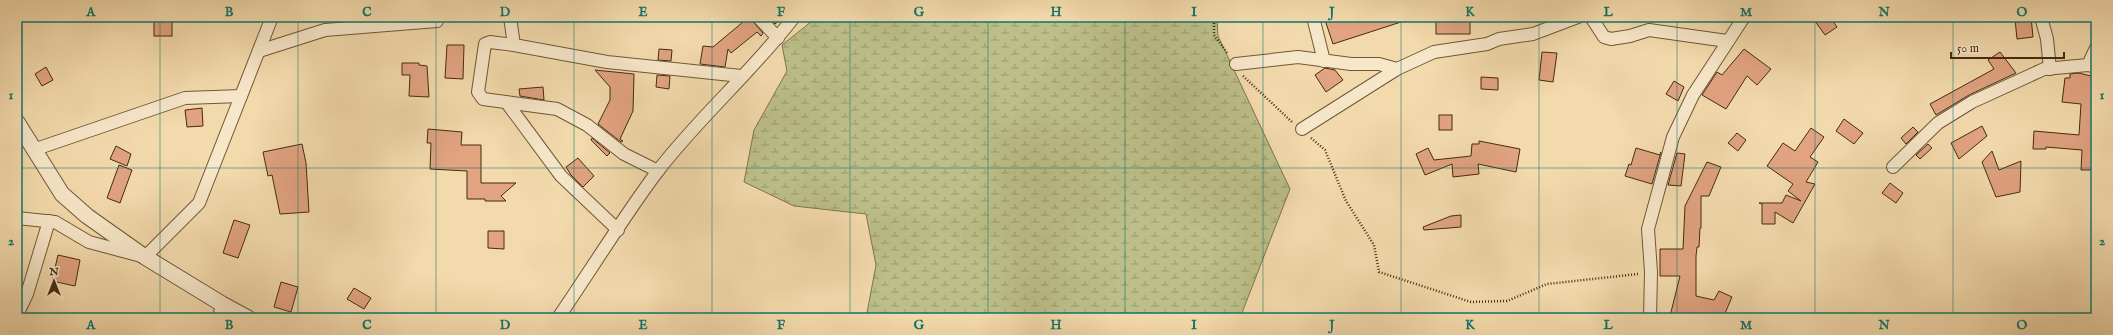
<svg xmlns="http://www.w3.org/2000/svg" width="2113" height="335" font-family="'IM FELL English',serif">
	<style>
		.wetland { fill: url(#wetland-marsh); stroke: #80754e }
		.building { fill: #e1a380; stroke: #442b13 }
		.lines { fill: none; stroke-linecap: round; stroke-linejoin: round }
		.minor-casing { stroke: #705739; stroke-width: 14 }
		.tertiary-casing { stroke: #705739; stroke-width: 17 }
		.path { stroke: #442b13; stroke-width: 2.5; stroke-dasharray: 1 2; stroke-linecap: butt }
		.minor { stroke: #f7e7c9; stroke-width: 12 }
		.tertiary { stroke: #f7e7c9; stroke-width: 15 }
		.grid { fill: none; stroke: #0f766e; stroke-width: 1; stroke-opacity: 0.55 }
		.neatline { fill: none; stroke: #0f766e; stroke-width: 1.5 }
		.grid-label { font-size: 13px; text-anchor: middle; font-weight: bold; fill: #0f766e }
	</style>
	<defs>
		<pattern id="wetland-marsh" width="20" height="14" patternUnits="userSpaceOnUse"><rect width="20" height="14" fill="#bcbf89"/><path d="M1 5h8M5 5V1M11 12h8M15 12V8" fill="none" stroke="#9a9b6f"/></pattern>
	</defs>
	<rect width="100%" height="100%" fill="#f3daac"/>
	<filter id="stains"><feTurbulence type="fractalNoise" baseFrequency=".005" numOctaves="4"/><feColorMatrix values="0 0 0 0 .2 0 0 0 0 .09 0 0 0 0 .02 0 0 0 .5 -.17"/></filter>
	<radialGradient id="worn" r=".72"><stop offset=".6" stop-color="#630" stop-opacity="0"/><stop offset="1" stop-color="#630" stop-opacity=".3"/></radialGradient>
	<path class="wetland" d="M817 17H1217L1218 36 1290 189 1240 318H866L876 265 866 214 794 206 744 182 754 130 787 71 782 45Z"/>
	<g class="building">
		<path d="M749 17 763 33 761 36 757 32 731 53 728 49 725 67 700 64 703 46 713 47Z"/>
		<path d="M768 17H783L775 24Z"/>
		<path d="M1324 17H1367L1368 20 1400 17 1401 22 1333 44Z"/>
		<rect x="1436" y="17" width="34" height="17"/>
		<path d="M1812 17H1830L1837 27 1825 35Z"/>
		<path d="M2031 17 2033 37 2017 39 2015 19Z"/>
		<rect x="154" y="18" width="18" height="18"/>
		<path d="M447 45H464L463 79 445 78Z"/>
		<path d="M659 49 672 50 671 61 658 60Z"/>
		<path d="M1744 49 1771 69 1757 85 1747 76 1726 109 1702 95 1717 72 1722 75Z"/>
		<path d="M1542 52 1557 53 1553 82 1539 80Z"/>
		<path d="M2000 52 2016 73 1969 95 1936 115 1930 104 1994 69 1988 60Z"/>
		<path d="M402 63H419V65L427 66 429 97 409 96 410 75H402Z"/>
		<path d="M46 67 53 80 42 86 35 74Z"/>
		<path d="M1325 68 1335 70 1343 80 1326 92 1315 75Z"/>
		<path d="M595 70 634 74 633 111 620 139 623 141 621 142 598 124 610 100V87Z"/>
		<path d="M2078 73 2096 77 2092 126 2096 127V170H2081L2082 150 2046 147V149H2033L2034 131 2079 135 2081 104 2062 102 2065 78H2070V74Z"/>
		<path d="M657 75 670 76 669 89 656 87Z"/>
		<path d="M1481 77 1498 78V90L1481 89Z"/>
		<path d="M1674 81 1684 87 1678 101 1666 94Z"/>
		<path d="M543 87 544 100 520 96 519 89Z"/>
		<path d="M202 108 203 126 187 127 185 110Z"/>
		<rect x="1439" y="115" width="13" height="15"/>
		<path d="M1844 119 1863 133 1854 144 1836 131Z"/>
		<path d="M1982 126 1987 136 1959 159 1951 143Z"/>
		<path d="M1913 127 1918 132 1906 144 1901 138Z"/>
		<path d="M1811 128 1824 137 1810 157 1818 162 1806 182 1815 184 1793 223 1775 212V224H1762V204L1759 203H1782L1786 195 1801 201 1788 191 1793 184 1767 166 1783 143 1795 151Z"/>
		<path d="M428 129 462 132 461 145H481V183H516L501 196 506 201H485V199H467V171L430 169 431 143H427Z"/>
		<path d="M1737 133 1746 140 1738 151 1728 143Z"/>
		<path d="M592 138 610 153 607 156 591 140Z"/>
		<path d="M1479 141 1520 149 1516 172 1478 164 1479 174 1453 177 1452 164 1425 175 1416 154 1428 148 1434 160 1471 156 1472 144H1479Z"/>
		<path d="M302 144 306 163 309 212 280 214 272 175 268 176 263 152Z"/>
		<path d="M1928 144 1932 148 1920 159 1916 155Z"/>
		<path d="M116 146 131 154 127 166 110 159Z"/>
		<path d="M1636 148 1660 155 1661 152 1652 184 1625 176 1629 164 1631 165Z"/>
		<path d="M1992 151 1999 170 2021 161 2020 192 1996 197 1982 162Z"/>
		<path d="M1677 153 1685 154 1681 186 1668 185Z"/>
		<path d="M578 158 594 176 583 187 571 175 566 167Z"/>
		<path d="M1707 162 1721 167 1709 196H1701V228H1700L1699 247H1697L1696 256V296L1714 300 1719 291 1732 297 1723 318H1679L1670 316 1680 276H1660V249H1683L1685 206Z"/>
		<path d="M119 165 132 170 120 203 107 198Z"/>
		<path d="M1890 183 1903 193 1896 203 1882 193Z"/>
		<path d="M1461 215V227L1424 230 1423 227 1451 216Z"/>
		<path d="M234 220 250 225 238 258 223 253Z"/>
		<path d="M488 231H504V249L488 248Z"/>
		<path d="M58 255 80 260 75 286 52 281Z"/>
		<path d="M281 282 298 287 291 312 274 307Z"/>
		<path d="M354 288 371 298 364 309 347 299Z"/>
	</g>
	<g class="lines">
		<defs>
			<g id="minor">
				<path d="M510 17 514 45 607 62 741 76"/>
				<path d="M758 17 778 38"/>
				<path d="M1313 17 1324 61"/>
				<path d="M1591 17 1604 37 1611 39 1630 36 1649 30 1727 41"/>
				<path d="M2041 17 2047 39 2050 69"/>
				<path d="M514 45 490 42 485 44 478 92 483 99 557 109 587 125 624 154 658 171"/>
				<path d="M259 51 325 30 437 21 436 17"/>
				<path d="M1236 64 1298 57 1351 64H1379L1397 69 1434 52 1487 44 1499 39 1533 34 1578 17"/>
				<path d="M2088 65 2096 48"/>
				<path d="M507 103 561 176 618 230"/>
				<path d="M1302 129 1397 69"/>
				<path d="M33 150 185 98 241 96"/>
				<path d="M1893 167 1938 123 1972 102 2044 69 2088 65 2096 67"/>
				<path d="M17 218 55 222 89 242 145 257 199 203 272 17"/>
				<path d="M17 315 27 294 49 221"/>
				<path d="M219 318 222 304"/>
				<path d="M558 318C591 270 622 219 657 172 699 117 752 72 794 17"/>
				<path d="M1650 318 1651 272 1648 229 1673 137 1693 95 1744 17"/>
			</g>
			<path id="tertiary" d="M17 122 62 194 87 216 145 257 222 304 248 318"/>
		</defs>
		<use href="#minor" class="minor-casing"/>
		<use href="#tertiary" class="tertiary-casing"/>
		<g class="path">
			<path d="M1214 17V35L1228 54"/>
			<path d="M1862 17 1864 19 1940 17"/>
			<path d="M1243 76 1292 122"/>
			<path d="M1311 138 1325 150 1346 201 1374 245 1379 272 1471 302 1507 301 1547 284 1638 274"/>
		</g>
		<use href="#minor" class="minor"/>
		<use href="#tertiary" class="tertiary"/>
	</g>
	<path class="grid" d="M160 17V318M298 17V318M436 17V318M574 17V318M712 17V318M850 17V318M988 17V318M1125 17V318M1263 17V318M1401 17V318M1539 17V318M1677 17V318M1815 17V318M1953 17V318M17 168H2096"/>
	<rect width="2113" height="335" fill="none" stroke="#f3daac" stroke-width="44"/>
	<g transform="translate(54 281)" stroke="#f7e7c9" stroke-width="3" paint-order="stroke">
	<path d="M0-3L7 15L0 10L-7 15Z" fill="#442b13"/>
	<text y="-6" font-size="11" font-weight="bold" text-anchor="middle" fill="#442b13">N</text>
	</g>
	<path d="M1951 52v6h113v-6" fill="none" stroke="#442b13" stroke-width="2"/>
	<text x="1957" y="52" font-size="12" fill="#442b13" stroke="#f7e7c9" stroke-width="3" paint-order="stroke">50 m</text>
	<rect x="22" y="22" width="2069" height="291" class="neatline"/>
	<g class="grid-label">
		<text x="91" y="16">A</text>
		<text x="229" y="16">B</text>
		<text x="367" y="16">C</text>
		<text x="505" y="16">D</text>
		<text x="643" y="16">E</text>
		<text x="781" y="16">F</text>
		<text x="919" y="16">G</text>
		<text x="1056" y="16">H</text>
		<text x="1194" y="16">I</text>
		<text x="1332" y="16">J</text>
		<text x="1470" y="16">K</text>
		<text x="1608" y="16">L</text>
		<text x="1746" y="16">M</text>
		<text x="1884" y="16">N</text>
		<text x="2022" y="16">O</text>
		<text x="11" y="99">1</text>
		<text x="2102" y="99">1</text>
		<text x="11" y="245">2</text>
		<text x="2102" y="245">2</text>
		<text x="91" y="329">A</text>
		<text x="229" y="329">B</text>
		<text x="367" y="329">C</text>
		<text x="505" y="329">D</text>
		<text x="643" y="329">E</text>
		<text x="781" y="329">F</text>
		<text x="919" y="329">G</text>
		<text x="1056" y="329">H</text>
		<text x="1194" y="329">I</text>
		<text x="1332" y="329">J</text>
		<text x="1470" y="329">K</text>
		<text x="1608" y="329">L</text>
		<text x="1746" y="329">M</text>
		<text x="1884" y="329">N</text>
		<text x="2022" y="329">O</text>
	</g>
	<rect width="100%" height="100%" filter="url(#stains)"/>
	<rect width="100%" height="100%" fill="url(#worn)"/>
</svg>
